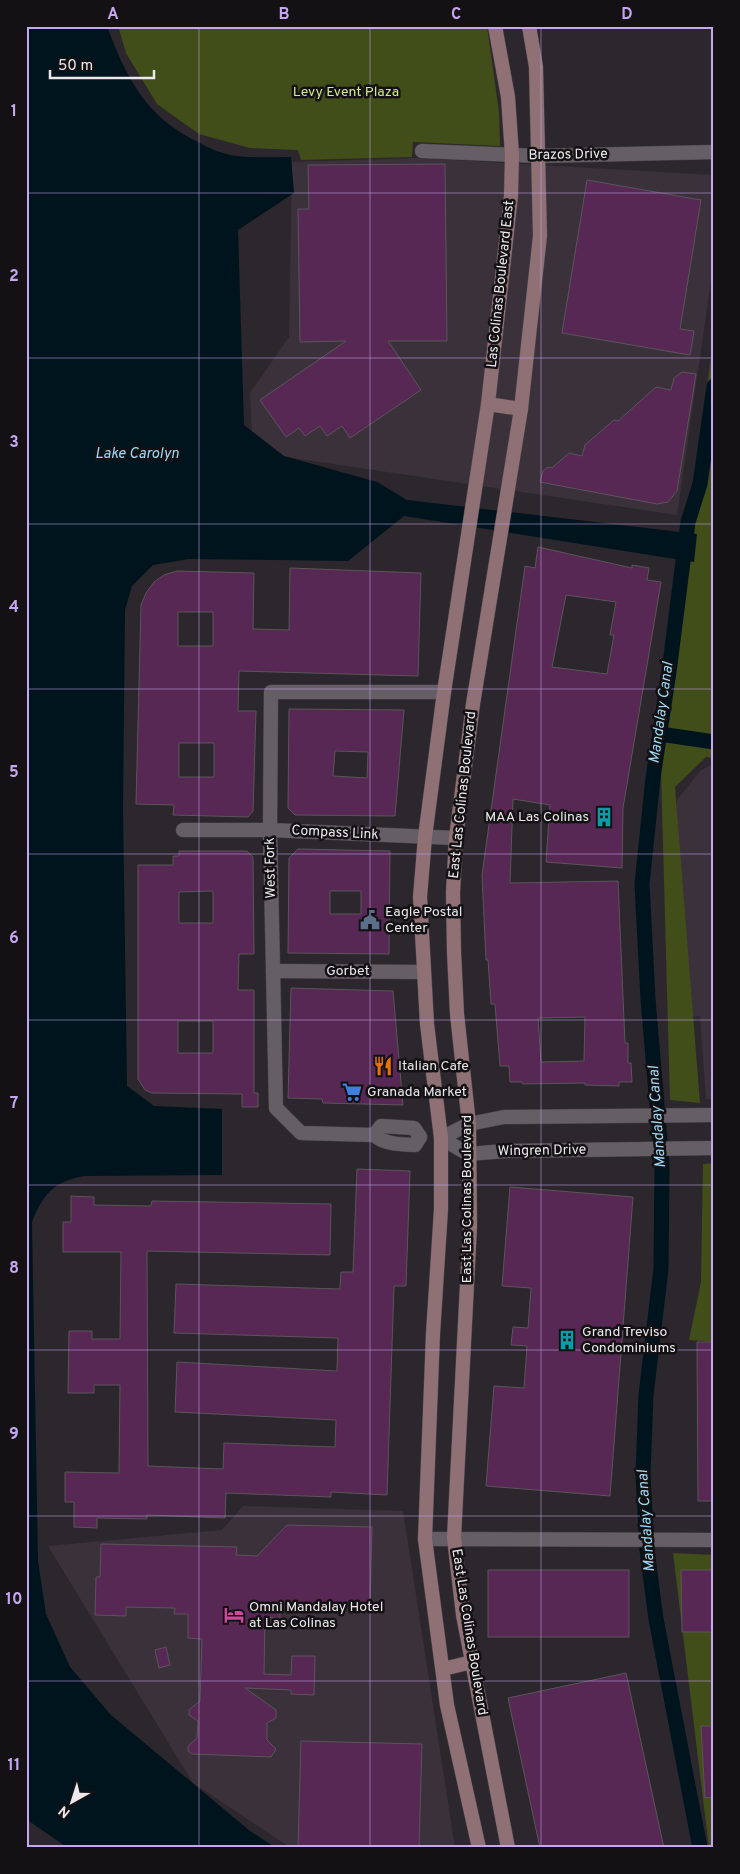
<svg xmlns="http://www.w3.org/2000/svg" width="740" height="1874" font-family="Overpass,sans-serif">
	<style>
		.built { fill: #3b313b }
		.green { fill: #424e19 }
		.water { fill: #00141e }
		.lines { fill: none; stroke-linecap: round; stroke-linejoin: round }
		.canal { stroke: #00141e; stroke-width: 15 }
		.building { fill: #562853; stroke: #5b555b; fill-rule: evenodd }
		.minor-casing { stroke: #484448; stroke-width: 15 }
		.tertiary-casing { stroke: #484448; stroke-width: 15 }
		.secondary-casing { stroke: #484448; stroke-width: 15 }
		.minor { stroke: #655e65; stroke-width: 14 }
		.tertiary { stroke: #655e65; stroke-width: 14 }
		.secondary { stroke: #8e7075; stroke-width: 14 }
		.grid { fill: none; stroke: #c6a6f0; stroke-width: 1; stroke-opacity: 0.55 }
		.labels { text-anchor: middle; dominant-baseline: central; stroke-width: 5; stroke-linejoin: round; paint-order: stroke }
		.park-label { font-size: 14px; fill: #d2eb8d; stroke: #131113 }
		.street-label { font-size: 14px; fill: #ebe8eb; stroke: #131113 }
		.poi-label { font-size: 14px; fill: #ebe8eb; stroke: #131113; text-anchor: start }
		.water-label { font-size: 15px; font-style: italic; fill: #9edaf7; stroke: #131113 }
		.neatline { fill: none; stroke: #c6a6f0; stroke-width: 2 }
		.grid-label { font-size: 16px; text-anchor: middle; font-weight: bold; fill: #c6a6f0 }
	</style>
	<rect width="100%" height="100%" fill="#2c272d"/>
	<g class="built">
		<path d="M418 158 714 175V261L677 515 253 452 250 393 289 337 292 162Z"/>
		<path d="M714 763V1099H706L700 1016 691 1017 672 849 677 800 700 771Z"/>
		<path d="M243 1506 403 1511 455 1848H291L193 1783 48 1546 222 1530Z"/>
	</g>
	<g class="green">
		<path d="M118 26H487L499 112 500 146 413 142 412 157 301 160 298 150 250 148 199 134 157 104 126 53Z"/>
		<path d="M714 335V758L706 757 675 787 700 1103 670 1100 660 734Z"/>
		<path d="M714 1163V1342L689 1340 701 1282 703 1164Z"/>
		<path d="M673 1553 714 1555V1848H709Z"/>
	</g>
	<path class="water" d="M26 26H107C126 78 147 118 198 142 206 146 214 151 223 153 244 159 268 157 291 157L294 193 238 230 244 425 284 456 377 482 407 500 697 534 694 562 404 516 348 561 189 559 153 565 132 586 125 610 123 808 127 1086 154 1106 222 1109V1175L85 1176C54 1181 43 1194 32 1222L38 1561 46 1614 70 1667 111 1715 250 1831 276 1848H68L26 1819Z"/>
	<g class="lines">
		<g class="canal">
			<path d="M660 734 714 742"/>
			<path d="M700 1848 656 1619 647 1550 643 1474 646 1395 661 1269 662 1164 648 999 642 884 653 778 669 672 688 522 700 484 714 386"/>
		</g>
	</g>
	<g class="building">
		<path d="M445 164 447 341H388L421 390 350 438 342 426 327 436 320 426 305 436 299 428 286 437 260 400 346 341 300 342 298 209H309L308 165Z"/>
		<path d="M587 180 701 200 680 329 694 331 690 355 562 333Z"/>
		<path d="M682 372 696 374 677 491 668 502 657 504 540 482 543 471 548 467 552 468 569 453 582 456 585 445 614 420 618 421 656 387 671 390 674 378Z"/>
		<path d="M538 547 632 568V565L649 568 647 580 661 582 623 808 622 868 546 862 550 805 513 799 510 883 618 881 625 1043H628V1063H631L632 1082H619V1086L585 1085V1083L523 1084 522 1082H510L509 1066H500L495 1004H491L488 960H486L482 875 525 566 535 568ZM566 595 616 602 610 635H614L607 674 552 667ZM585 1017 584 1061 541 1062 538 1018Z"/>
		<path d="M290 568 421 573 418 676 239 671 238 711H256L253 811 248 817 173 815 174 805 136 804 141 605 146 593 154 582 164 575 177 571 254 573 253 629 289 630ZM178 612H213V646H178ZM179 743H214V777H179Z"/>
		<path d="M289 709 404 710 395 816 295 815 288 808ZM335 751 368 752 367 778 333 776Z"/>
		<path d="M298 849 390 851 389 954 288 953 289 858ZM330 891H361V914H330Z"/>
		<path d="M179 851H247L253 857 254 954H239L238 990H254V1093H258V1107H242V1094L152 1093 145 1090 138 1079V865H173V856H179ZM213 891V923H179V892ZM178 1021H213V1053H178Z"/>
		<path d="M291 988 393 991 403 1105 323 1103 322 1099 288 1098Z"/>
		<path d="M357 1169 410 1171 406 1286H394L387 1495 331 1492V1497L226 1493 225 1518 147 1515V1519L97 1518V1528L74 1527V1502H65V1472L119 1473 120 1385H94V1393H68L69 1331H92V1339H120L121 1252H63V1222H71V1196L94 1197V1205L151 1206 152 1201 331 1204 330 1255 147 1251 148 1466 223 1469 224 1443 335 1447 336 1420 175 1412 177 1362 337 1371 338 1338 174 1333 176 1284 340 1289 341 1272H353Z"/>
		<path d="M510 1187 633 1197 610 1496 486 1486 494 1386 524 1388 527 1346 511 1345 513 1327 528 1328 531 1288 502 1286Z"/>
		<path d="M697 1342H714V1501H698Z"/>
		<path d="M287 1525 372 1527 370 1605 280 1602V1618L265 1617 264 1674 291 1675 292 1656H315L314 1695 291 1694V1690L245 1688 276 1710V1718L267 1723V1740L276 1749 271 1757 192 1754 188 1751V1746L197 1738 198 1721 189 1715V1710L200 1701 202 1639 188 1638V1614H174L175 1608 126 1607V1616L95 1615 96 1577H100L101 1544 237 1547 236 1555 257 1556Z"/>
		<rect x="488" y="1570" width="141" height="67"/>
		<path d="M681 1570H714V1632H682Z"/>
		<path d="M166 1647 170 1665 159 1668 155 1650Z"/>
		<path d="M626 1673 664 1848H540L508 1698Z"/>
		<path d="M701 1726H714V1797L705 1798Z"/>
		<path d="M301 1741 422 1744 419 1848H298Z"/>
	</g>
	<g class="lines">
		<defs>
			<g id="minor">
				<path d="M422 151 539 156 714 152"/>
				<path d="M183 830H270L456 838"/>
				<path d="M273 971 422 972"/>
				<path d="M374 1135 381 1126 414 1128 420 1137"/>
				<path d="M420 1137 415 1145C400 1144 386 1145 374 1135L301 1133 276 1108 270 830 271 692H444"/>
				<path d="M425 1539 714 1540"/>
			</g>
			<g id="tertiary">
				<path d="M441 1138 468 1154 505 1151 714 1148"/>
				<path d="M441 1138 469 1124 504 1117 714 1115"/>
			</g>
			<g id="secondary">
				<path d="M488 404 521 409"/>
				<path d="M443 1669 472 1662"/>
				<path d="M479 1848 447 1705 425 1539 433 1334 441 1209V1138L427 1024 420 897 425 837 444 692 488 404 511 196 512 155 508 97 495 26"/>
				<path d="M508 1848 463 1615 454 1538 470 1226 469 1124 457 1014 454 952 453 892 456 838 473 704 521 409 540 236 536 67 529 26"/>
			</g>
		</defs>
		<use href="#minor" class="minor-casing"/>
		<use href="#tertiary" class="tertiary-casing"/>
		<use href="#secondary" class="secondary-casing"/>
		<use href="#minor" class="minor"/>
		<use href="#tertiary" class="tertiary"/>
		<use href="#secondary" class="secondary"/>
	</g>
	<path class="grid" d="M199 26V1848M370 26V1848M541 26V1848M26 193H714M26 358H714M26 524H714M26 689H714M26 854H714M26 1020H714M26 1185H714M26 1350H714M26 1516H714M26 1681H714"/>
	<defs>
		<symbol id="building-bare" viewBox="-9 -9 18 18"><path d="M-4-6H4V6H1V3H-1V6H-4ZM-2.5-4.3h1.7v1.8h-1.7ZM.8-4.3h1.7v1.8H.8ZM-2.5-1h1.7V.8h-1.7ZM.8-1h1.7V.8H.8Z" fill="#0f9aa8" stroke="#131113" stroke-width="2.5" paint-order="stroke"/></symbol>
		<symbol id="civic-bare" viewBox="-9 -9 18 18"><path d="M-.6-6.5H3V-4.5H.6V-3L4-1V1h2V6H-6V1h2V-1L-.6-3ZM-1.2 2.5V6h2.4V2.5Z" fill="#5c6f8a" stroke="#131113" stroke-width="2.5" paint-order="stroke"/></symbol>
		<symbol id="restaurant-bare" viewBox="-9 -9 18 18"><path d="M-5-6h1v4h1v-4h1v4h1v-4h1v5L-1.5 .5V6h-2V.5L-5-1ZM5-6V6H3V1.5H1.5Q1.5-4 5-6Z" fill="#e8710a" stroke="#131113" stroke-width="2.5" paint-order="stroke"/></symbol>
		<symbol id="supermarket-bare" viewBox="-9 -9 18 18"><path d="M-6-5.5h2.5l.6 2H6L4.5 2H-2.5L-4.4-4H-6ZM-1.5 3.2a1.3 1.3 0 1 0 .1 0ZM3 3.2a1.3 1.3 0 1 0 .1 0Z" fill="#3f7fe0" stroke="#131113" stroke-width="2.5" paint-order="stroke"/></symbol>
		<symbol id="hotel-bare" viewBox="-9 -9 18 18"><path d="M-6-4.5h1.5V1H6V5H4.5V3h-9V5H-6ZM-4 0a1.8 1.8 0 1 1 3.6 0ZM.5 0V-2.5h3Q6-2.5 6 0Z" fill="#d1479c" stroke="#131113" stroke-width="2.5" paint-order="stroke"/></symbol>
	</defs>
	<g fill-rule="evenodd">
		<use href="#building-bare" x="590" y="803" width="28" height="28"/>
		<use href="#civic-bare" x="356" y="906" width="28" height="28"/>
		<use href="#restaurant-bare" x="369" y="1052" width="28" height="28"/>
		<use href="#supermarket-bare" x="338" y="1078" width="28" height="28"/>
		<use href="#building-bare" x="553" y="1326" width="28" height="28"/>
		<use href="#hotel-bare" x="220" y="1601" width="28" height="28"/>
	</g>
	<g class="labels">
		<g class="park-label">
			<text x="346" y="92">Levy Event Plaza</text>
		</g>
		<g class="street-label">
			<text transform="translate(568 155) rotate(-1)">Brazos Drive</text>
			<text transform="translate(501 284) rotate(-84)">Las Colinas Boulevard East</text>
			<text transform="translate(463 795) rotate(-84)">East Las Colinas Boulevard</text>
			<text transform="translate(335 833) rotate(3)">Compass Link</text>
			<text transform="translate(271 868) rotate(-91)">West Fork</text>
			<text x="348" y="971">Gorbet</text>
			<text transform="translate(542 1151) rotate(-1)">Wingren Drive</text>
			<text transform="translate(467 1199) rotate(-90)">East Las Colinas Boulevard</text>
			<text transform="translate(469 1632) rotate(81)">East Las Colinas Boulevard</text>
		</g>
		<g class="poi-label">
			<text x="589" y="817" text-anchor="end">MAA Las Colinas</text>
			<text x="385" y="912">Eagle Postal<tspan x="385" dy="16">Center</tspan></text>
			<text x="398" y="1066">Italian Cafe</text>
			<text x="367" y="1092">Granada Market</text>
			<text x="582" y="1332">Grand Treviso<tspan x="582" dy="16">Condominiums</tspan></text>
			<text x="249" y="1607">Omni Mandalay Hotel<tspan x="249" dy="16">at Las Colinas</tspan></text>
		</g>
		<g class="water-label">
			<text x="137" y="454">Lake Carolyn</text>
			<text transform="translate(662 713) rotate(-82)">Mandalay Canal</text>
			<text transform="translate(658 1117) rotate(-94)">Mandalay Canal</text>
			<text transform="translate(647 1521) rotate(-94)">Mandalay Canal</text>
		</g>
	</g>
	<rect width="740" height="1874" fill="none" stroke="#131113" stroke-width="55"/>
	<g transform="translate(72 1802) rotate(219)" stroke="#131113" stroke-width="4" paint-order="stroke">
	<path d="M0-4L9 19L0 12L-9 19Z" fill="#ebe8eb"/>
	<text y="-8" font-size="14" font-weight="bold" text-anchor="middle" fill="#ebe8eb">N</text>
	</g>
	<path d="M50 70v8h104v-8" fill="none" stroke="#ebe8eb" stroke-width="2.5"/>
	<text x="58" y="70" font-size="15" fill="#ebe8eb" stroke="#131113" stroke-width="4" paint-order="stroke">50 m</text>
	<rect x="28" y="28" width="684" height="1818" class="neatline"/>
	<g class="grid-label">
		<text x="113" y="19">A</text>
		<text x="284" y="19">B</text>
		<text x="456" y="19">C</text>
		<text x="627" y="19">D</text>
		<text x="14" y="116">1</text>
		<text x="14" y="281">2</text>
		<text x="14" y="447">3</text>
		<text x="14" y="612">4</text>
		<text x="14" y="777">5</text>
		<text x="14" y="943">6</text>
		<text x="14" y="1108">7</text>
		<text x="14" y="1273">8</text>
		<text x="14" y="1439">9</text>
		<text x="14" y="1604">10</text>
		<text x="14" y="1770">11</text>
	</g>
</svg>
